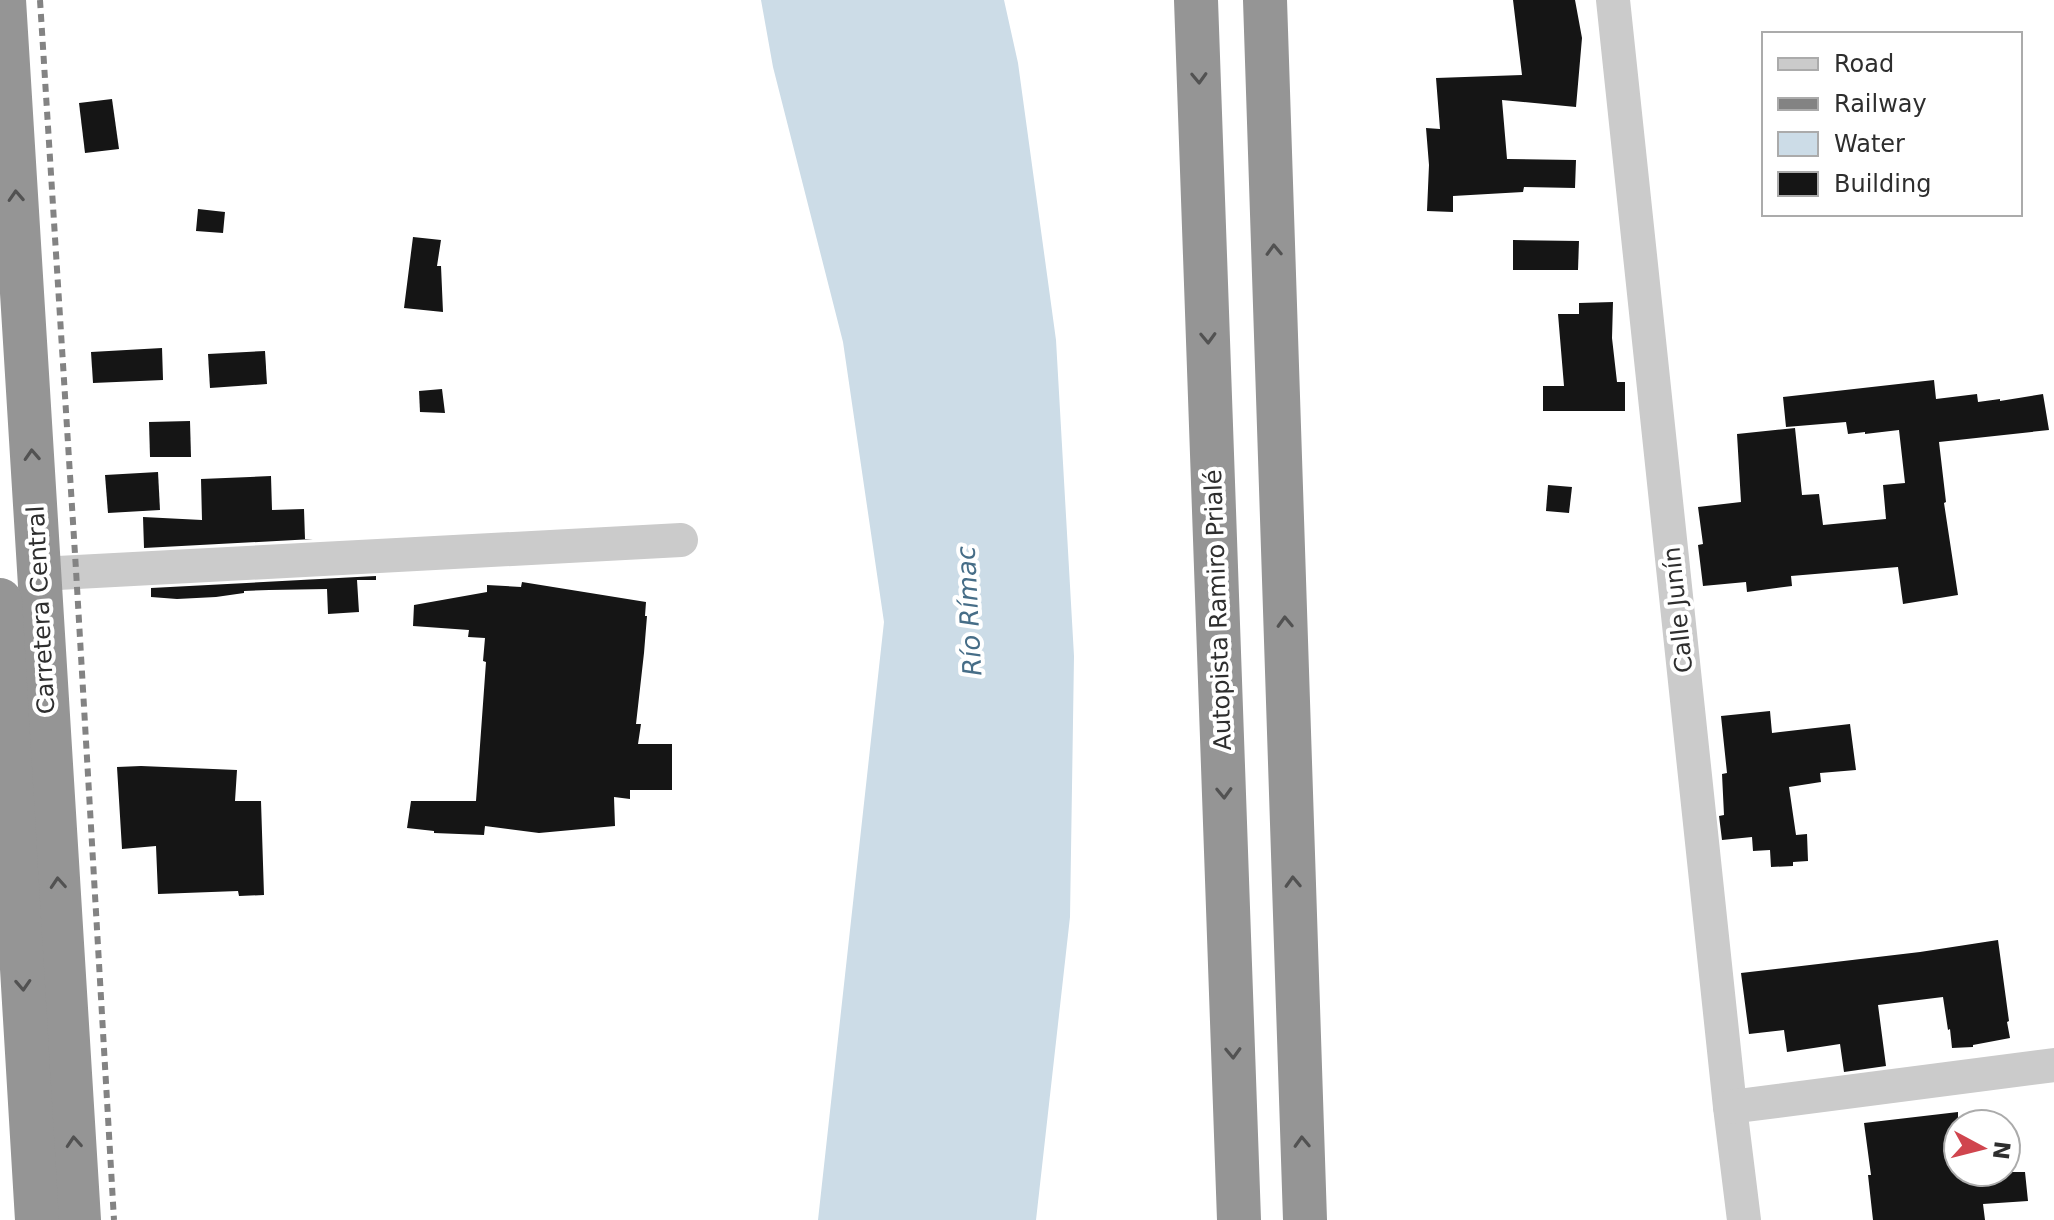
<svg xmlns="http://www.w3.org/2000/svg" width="2054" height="1220" font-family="'DejaVu Sans',sans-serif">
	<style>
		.water { fill: #ccdce7 }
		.building { fill: #151515 }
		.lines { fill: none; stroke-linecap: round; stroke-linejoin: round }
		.minor { stroke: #cbcbcb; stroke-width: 34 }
		.highway { stroke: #959595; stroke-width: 44 }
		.rail { stroke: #838383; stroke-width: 6; stroke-dasharray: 8 6; stroke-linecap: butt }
		.oneway { stroke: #525252 }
		.labels { text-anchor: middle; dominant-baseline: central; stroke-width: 8; stroke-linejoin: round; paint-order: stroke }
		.street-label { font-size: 24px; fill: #2e2e2e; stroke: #fff }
		.water-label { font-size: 26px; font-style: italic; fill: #466d87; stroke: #fff }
	</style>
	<rect width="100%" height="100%" fill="#fff"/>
	<path class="water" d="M761 0H1004L1018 63 1056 340 1074 656 1070 917 1036 1220H818L884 622 843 342 773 67Z"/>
	<g class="building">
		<path d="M1513 0H1575L1582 38 1576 107 1502 100 1507 159 1576 160 1575 188 1524 187 1523 192 1453 196V212L1427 211 1429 165 1426 128 1440 129 1436 78 1522 75Z"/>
		<path d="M112 99 119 149 85 153 79 103Z"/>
		<path d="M198 209 225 212 223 233 196 231Z"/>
		<path d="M413 237 441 240 437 266H441L443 312 404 308Z"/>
		<path d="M1513 240 1579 241 1578 270H1513Z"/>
		<path d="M1613 302 1612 338 1617 382H1625V411H1543V386H1564L1558 314H1579V303Z"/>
		<path d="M162 348 163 380 93 383 91 352Z"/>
		<path d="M265 351 267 384 210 388 208 354Z"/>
		<path d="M1934 380 1936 399 1977 394 1978 402 2000 399V401L2043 394 2049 430 1939 442 1946 502 1944 503 1958 595 1903 604 1898 567 1791 576 1792 586 1747 592 1746 582 1703 586 1698 545 1703 544 1698 507 1741 502 1737 434 1795 428 1802 495 1819 494 1823 525 1886 519 1883 485 1905 483 1899 430 1865 434V432L1848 434 1846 422 1786 427 1783 397Z"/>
		<path d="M442 389 445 413 420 412 419 391Z"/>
		<path d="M190 421 191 457H150L149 422Z"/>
		<path d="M158 472 160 510 108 513 105 475Z"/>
		<path d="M271 476 272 510 304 509 305 539H313L144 548 143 517 202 520 201 479Z"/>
		<path d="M1548 485 1572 487 1569 513 1546 511Z"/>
		<path d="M376 576V580H357L359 612 328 614 327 589 269 590 244 591V593L216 597 177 599 151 597V588Z"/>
		<path d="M522 582 646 602 645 616H647L644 653 636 724H641L638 744H672V790H630V799L614 797 615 826 539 833 485 826 484 835 434 833V831L407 828 411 801H476L486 662 483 661 485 638 468 637 469 630 413 626 414 605 487 592V585L521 587Z"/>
		<path d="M1770 711 1772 733 1850 724 1856 770 1820 773 1821 782 1789 787 1796 835 1807 834 1808 861 1793 862V866L1771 867 1770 850 1753 851 1752 837 1722 840 1719 816 1724 815 1722 774 1727 773 1721 716Z"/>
		<path d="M141 766 237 770 235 801H261L264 895 239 896 238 891 158 894 156 846 122 849 117 767Z"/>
		<path d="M1998 940 2009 1021 2007 1022 2010 1038 1973 1045V1047L1952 1048 1950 1029 1948 1030 1943 997 1878 1005 1886 1066 1844 1072 1840 1044 1787 1052 1784 1030 1749 1034 1741 973 1920 952Z"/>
		<path d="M1958 1112V1172H2025L2028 1201 1983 1204 1985 1220H1873L1868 1175H1871L1864 1123Z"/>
	</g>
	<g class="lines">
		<g class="minor">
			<path d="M1613 0 1730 1107 1744 1220"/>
			<path d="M39 574 681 540"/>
			<path d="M1730 1107 2054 1065"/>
		</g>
		<g class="highway">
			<path d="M4 0 79 1220"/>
			<path d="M1196 0 1239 1220"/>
			<path d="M1265 0 1305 1220"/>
			<path d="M0 600 37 1220"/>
		</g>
		<path class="rail" d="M40 0 76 570 114 1220"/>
	</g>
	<defs><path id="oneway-chevron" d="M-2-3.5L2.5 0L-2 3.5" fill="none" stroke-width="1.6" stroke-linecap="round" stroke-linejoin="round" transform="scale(2)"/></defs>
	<g class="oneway">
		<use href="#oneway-chevron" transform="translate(1199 78) rotate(88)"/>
		<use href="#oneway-chevron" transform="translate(16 196) rotate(-93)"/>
		<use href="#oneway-chevron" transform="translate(1274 250) rotate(-92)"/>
		<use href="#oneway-chevron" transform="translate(1208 338) rotate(88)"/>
		<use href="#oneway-chevron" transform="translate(32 455) rotate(-93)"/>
		<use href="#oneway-chevron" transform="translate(1285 622) rotate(-92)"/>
		<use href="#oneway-chevron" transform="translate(1224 793) rotate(88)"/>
		<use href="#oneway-chevron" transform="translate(1293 882) rotate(-92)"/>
		<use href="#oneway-chevron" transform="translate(58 883) rotate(-94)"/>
		<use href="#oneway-chevron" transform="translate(23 985) rotate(87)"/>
		<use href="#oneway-chevron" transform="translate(1233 1053) rotate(88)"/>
		<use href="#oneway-chevron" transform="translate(74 1142) rotate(-94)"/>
		<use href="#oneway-chevron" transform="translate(1302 1142) rotate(-92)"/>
	</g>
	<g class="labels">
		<g class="street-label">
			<text transform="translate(41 610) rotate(-93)">Carretera Central</text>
			<text transform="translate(1218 610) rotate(-92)">Autopista Ramiro Prialé</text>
			<text transform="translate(1678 610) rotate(-96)">Calle Junín</text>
		</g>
		<g class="water-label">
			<text transform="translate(969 611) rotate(-93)">Río Rímac</text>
		</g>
	</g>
	<rect x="1762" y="32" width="260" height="184" fill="#ffffff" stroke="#ababab" stroke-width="2"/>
	<rect x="1778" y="58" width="40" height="12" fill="#cbcbcb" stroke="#ababab" stroke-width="2"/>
	<text x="1834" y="72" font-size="24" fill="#2e2e2e">Road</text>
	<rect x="1778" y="98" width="40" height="12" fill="#838383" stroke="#ababab" stroke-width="2"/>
	<text x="1834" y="112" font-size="24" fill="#2e2e2e">Railway</text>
	<rect x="1778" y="132" width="40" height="24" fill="#ccdce7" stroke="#ababab" stroke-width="2"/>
	<text x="1834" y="152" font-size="24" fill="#2e2e2e">Water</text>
	<rect x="1778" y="172" width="40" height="24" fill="#151515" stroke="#ababab" stroke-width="2"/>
	<text x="1834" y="192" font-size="24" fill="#2e2e2e">Building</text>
	<g transform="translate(1982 1148) rotate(97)"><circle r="38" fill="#ffffff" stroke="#ababab" stroke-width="2"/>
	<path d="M0-6L14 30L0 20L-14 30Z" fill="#d0454e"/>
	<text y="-12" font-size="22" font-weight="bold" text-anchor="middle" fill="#2e2e2e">N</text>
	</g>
</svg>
